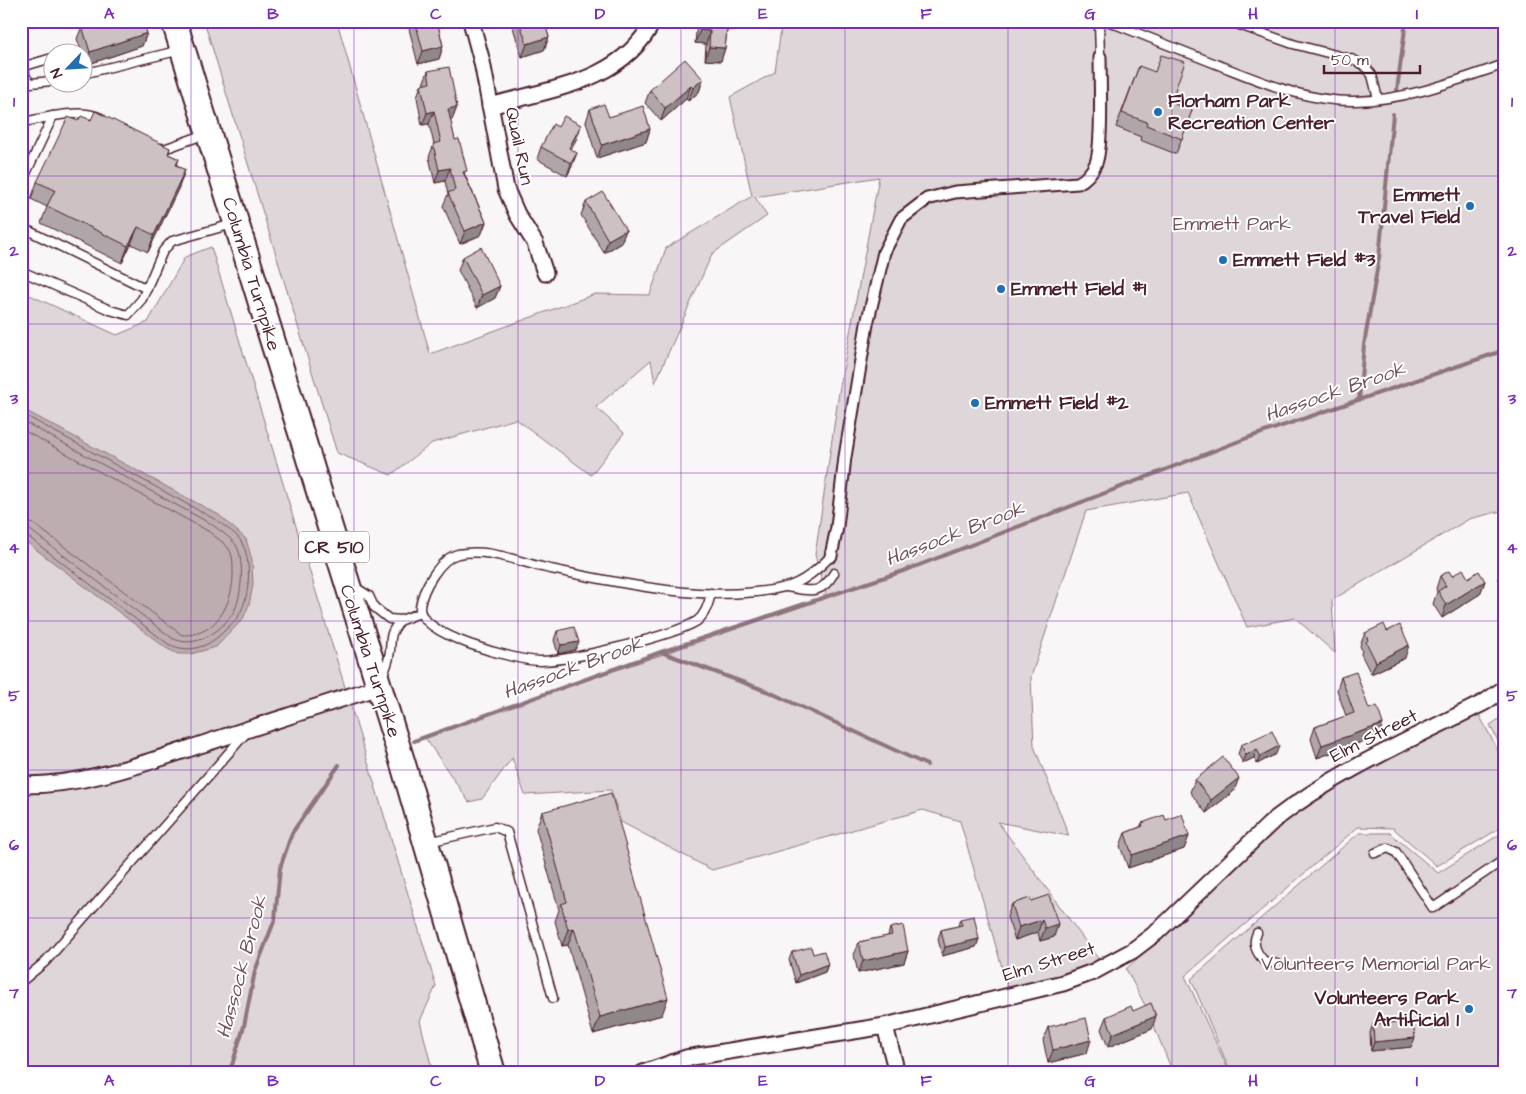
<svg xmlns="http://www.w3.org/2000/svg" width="1526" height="1094" font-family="'Architects Daughter',sans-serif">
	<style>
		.green { fill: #ded6d9; stroke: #947a82 }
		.water { fill: #bdadb0; stroke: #8f747b }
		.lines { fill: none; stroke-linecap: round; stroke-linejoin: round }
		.shore { stroke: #785860; stroke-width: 1 }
		.stream { stroke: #8f747b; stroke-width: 4 }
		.service-casing { stroke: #4a1f2b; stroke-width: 11 }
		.pedestrian-casing { stroke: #4a1f2b; stroke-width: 15 }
		.minor-casing { stroke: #4a1f2b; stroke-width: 19 }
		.primary-casing { stroke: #4a1f2b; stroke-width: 28 }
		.service { stroke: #fff; stroke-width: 8 }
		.pedestrian { stroke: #fff; stroke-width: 11 }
		.minor { stroke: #fff; stroke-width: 15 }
		.primary { stroke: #fff; stroke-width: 24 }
		.wall { fill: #b0a6a9; stroke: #4a1f2b }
		.shaded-wall { fill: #908789; stroke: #4a1f2b }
		.building { fill: #cdc1c4; stroke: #4a1f2b }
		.grid { fill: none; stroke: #7b2cbf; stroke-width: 1; stroke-opacity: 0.55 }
		.poi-dot { fill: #1f6fb2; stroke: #fff; stroke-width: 2 }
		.labels { text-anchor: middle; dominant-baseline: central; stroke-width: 4; stroke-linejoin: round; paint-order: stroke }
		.shield { fill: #fff; stroke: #80626b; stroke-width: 1 }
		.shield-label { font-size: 18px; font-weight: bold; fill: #4a1f2b }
		.poi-label { font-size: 19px; font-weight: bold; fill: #4a1f2b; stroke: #fff; text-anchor: start }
		.street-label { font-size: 19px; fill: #4a1f2b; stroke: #fff }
		.park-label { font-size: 19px; fill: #6f4d56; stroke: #fff }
		.water-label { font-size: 20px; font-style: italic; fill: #72515a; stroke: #fff }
		.neatline { fill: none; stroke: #7b2cbf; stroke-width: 2 }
		.grid-label { font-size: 16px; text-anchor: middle; font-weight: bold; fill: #7b2cbf }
	</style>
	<rect width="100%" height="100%" fill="#f8f6f7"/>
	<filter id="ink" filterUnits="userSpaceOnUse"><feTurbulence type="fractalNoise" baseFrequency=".02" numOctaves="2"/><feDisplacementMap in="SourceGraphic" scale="10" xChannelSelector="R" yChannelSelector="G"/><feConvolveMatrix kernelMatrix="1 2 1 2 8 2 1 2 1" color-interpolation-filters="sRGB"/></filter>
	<g filter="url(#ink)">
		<g class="green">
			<path d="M204 21H337L430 354 595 294 650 295 666 248 752 196 730 97 775 72 782 21H1505V510L1469 519 1332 600 1335 653 1295 618 1247 627 1188 493 1086 511 1031 677 1034 746 1069 836 998 822 1102 964 1009 992 960 821 923 810 712 870 621 822 611 790 525 795 512 758 482 799 469 802 424 736 827 598 815 555 839 392 879 177 755 197 767 216 712 254 655 383 651 360 596 407 624 433 591 475 516 419 432 443 391 475 337 453Z"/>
			<path d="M211 247 436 986 420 1021 433 1073H21V291L117 335 148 322 185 257Z"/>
			<path d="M1475 707 1505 764V825L1437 866 1393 828 1358 827 1185 976 1230 1073H1173L1147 1009 1126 969 1329 781Z"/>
			<path d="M1505 715V755L1490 725Z"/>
			<path d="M1505 831V1073H1231L1191 979 1359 833H1390L1438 873Z"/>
		</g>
		<path class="water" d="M21 408 219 515 246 539 252 560 253 585 249 605 243 619 216 647 191 654H178L166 648 21 538Z"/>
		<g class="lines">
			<g class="shore">
				<path d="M21 413 216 520C224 526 238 534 242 543 252 562 250 596 239 615 237 620 231 624 226 629 210 646 192 655 168 644L26 535 21 534"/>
				<path d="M21 420 213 525C220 531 231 538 236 545 245 559 242 599 233 613 220 632 195 650 172 638L30 530 21 528"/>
				<path d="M21 429 208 531C215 537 224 542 229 549 233 555 233 565 233 571 234 601 217 637 182 635L34 524 21 520"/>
			</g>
			<g class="stream">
				<path d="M1397 90 1406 21"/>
				<path d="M1359 400 1364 345 1379 258 1393 114"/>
				<path d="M661 652 769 692 927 765"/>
				<path d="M414 741 661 652 909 569 1247 438 1505 350"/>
				<path d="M227 1073 232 1065 244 1026 255 971 275 919 280 868 292 833 339 765"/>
			</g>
			<defs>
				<g id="service">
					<path d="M22 21H34"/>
					<path d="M1099 21 1100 57"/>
					<path d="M1107 21C1143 35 1180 50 1216 64 1260 81 1307 102 1355 101 1408 100 1455 81 1505 64"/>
					<path d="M1228 21 1293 44 1351 59 1364 65 1372 75 1378 99"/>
					<path d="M52 58 25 66C24 74 25 78 31 83L52 81"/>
					<path d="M82 74 181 50"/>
					<path d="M21 125 24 122 53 116"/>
					<path d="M161 148 164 149 206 134"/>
					<path d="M21 184 53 116C69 114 85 111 101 118"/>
					<path d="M21 227 147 289"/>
					<path d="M21 271 110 310 128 315 142 299 163 251 172 241 233 224"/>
					<path d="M355 587 369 596 374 607 389 619 401 620 420 613"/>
					<path d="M787 587C809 591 821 596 834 573"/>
					<path d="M711 593C709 603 705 615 697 621 673 636 569 661 540 661 518 661 417 635 420 607 422 590 440 558 458 554 490 548 515 561 546 568 617 583 715 605 785 587 803 583 818 569 831 556"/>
					<path d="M382 676C385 670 388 663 389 657 393 639 386 637 401 620"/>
					<path d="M428 842 495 827 507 832 553 998"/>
					<path d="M1375 853 1388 848 1396 852 1433 908 1505 859"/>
					<path d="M1257 933C1252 944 1256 952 1264 961L1277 964"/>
					<path d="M21 982 45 962 246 733"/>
				</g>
				<path id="pedestrian" d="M831 556 837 527 845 457 867 324 884 252 901 219 927 199 955 192 1078 183C1086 179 1092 172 1096 163 1103 145 1100 80 1100 57"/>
				<g id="minor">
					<path d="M471 21 482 62 506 189 517 214 535 243 545 273"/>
					<path d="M490 106C549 89 623 82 653 21"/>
					<path d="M21 785C86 786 148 762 209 742 265 724 322 705 378 687"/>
					<path d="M885 1026 897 1073"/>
					<path d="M643 1073 686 1058 885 1026 1063 983 1093 972 1132 951 1157 932 1274 820C1337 771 1414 738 1485 702L1505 688"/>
				</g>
				<path id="primary" d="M174 21 403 764 493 1073"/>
			</defs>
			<use href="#service" class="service-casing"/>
			<use href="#pedestrian" class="pedestrian-casing"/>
			<use href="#minor" class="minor-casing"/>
			<use href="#primary" class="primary-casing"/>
			<use href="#service" class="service"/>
			<use href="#pedestrian" class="pedestrian"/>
			<use href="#minor" class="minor"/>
			<use href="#primary" class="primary"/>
		</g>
		<g class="wall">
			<path d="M407 21H437L443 46 439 59 418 64Z"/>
			<path d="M511 21H544L549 37 544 50 522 57Z"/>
			<path d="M697 21H738L735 30H727L725 48 721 61 705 60 706 44 695 43Z"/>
			<path d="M82 26 147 33 142 46 86 65 82 55V52L77 39Z"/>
			<path d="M1139 66 1173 96 1174 104 1192 110 1176 154 1140 140 1141 137 1116 127Z"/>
			<path d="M428 71 457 107 452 120H450L455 140 465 175 486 222 481 235 460 244 443 206 448 194 445 181 435 183 429 157 434 144 429 124 422 125 417 97 421 85 423 84Z"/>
			<path d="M703 79 699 92 688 101 686 99 661 121 645 103 650 90Z"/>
			<path d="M590 109 609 117 650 129 646 142 597 158 586 122Z"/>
			<path d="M91 120 170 148 168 154 179 159 177 165 185 170 179 187 148 252 131 244 122 263 41 223 47 207 31 199 37 182 78 121Z"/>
			<path d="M581 125 577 138 570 149 572 166 567 176 537 159 541 147 558 127Z"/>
			<path d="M586 202 626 230 621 243 604 253 581 215Z"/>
			<path d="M463 257 500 286 495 298 477 308 458 270Z"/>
			<path d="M1505 561V582L1498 579Z"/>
			<path d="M1440 576H1452L1468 578 1485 581 1480 594 1442 618 1433 604 1437 592 1436 589Z"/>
			<path d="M557 631 575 650 558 654 554 640Z"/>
			<path d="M1387 631 1405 658 1371 674 1361 654 1362 650 1360 646 1365 633Z"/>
			<path d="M1341 677 1369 709 1383 724 1378 736 1317 758 1311 739 1315 727 1346 716 1337 690Z"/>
			<path d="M1241 745 1276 754 1257 764 1254 758 1243 763 1238 754Z"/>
			<path d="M1195 780 1234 791 1206 813 1190 792Z"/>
			<path d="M542 812 662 1015 593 1034 568 945 562 946 555 921 559 910 536 829Z"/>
			<path d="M1166 820 1189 836 1184 849 1128 868 1120 846 1125 833 1140 827 1142 823Z"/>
			<path d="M1031 901 1054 937 1040 941 1038 932 1015 940 1007 917 1012 904Z"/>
			<path d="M960 919 979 939 976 947 942 956 938 939 941 930 958 926Z"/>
			<path d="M890 928 908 951 904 963 858 973 854 955 859 942 888 936Z"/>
			<path d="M792 952 813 954 828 964 825 972 796 983 789 960Z"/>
			<path d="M1133 1011 1152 1029 1108 1047 1101 1029 1106 1017Z"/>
			<path d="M1373 1024 1411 1047 1371 1051 1370 1033Z"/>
			<path d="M1048 1027 1087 1053 1048 1063 1043 1040Z"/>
		</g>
		<g class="shaded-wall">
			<path d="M726 21H738L735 30H723Z"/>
			<path d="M700 30 710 31 706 44 695 43Z"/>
			<path d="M147 33 142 46 86 65 90 52Z"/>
			<path d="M549 37 544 50 522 57 527 44Z"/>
			<path d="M443 46 439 59 418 64 423 51Z"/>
			<path d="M709 47 725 48 721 61 705 60Z"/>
			<path d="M703 79 699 92 688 101 693 88Z"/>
			<path d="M691 86 686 99 661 121 665 108Z"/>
			<path d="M457 107 452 120 443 121 448 109Z"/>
			<path d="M434 111 429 124 422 125 427 113Z"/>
			<path d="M581 125 577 138 564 161 569 148Z"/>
			<path d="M650 129 646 142 597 158 602 145Z"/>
			<path d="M577 153 572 166 567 176 571 163Z"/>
			<path d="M450 168 445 181 435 183 439 170Z"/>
			<path d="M185 170 179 187 148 252 154 235Z"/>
			<path d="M486 222 481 235 460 244 465 231Z"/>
			<path d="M138 227 131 244 122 263 128 246Z"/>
			<path d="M626 230 621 243 604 253 608 240Z"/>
			<path d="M500 286 495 298 477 308 482 295Z"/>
			<path d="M1485 581 1480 594 1442 618 1446 605Z"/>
			<path d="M579 642 575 650 558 654 561 645Z"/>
			<path d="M1409 645 1405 658 1371 674 1376 662Z"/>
			<path d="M1383 724 1378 736 1317 758 1322 745Z"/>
			<path d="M1279 746 1276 754 1257 764 1260 756Z"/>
			<path d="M1257 749 1254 758 1243 763 1246 755Z"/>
			<path d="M1239 778 1234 791 1206 813 1211 800Z"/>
			<path d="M1189 836 1184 849 1128 868 1132 855Z"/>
			<path d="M1042 920 1038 932 1015 940 1019 927Z"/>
			<path d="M1058 924 1054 937 1040 941 1045 928Z"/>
			<path d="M574 928 568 945 562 946 568 929Z"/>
			<path d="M979 939 976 947 942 956 945 947Z"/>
			<path d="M908 951 904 963 858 973 863 961Z"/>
			<path d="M828 964 825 972 796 983 799 975Z"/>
			<path d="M668 998 662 1015 593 1034 600 1017Z"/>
			<path d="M1156 1016 1152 1029 1108 1047 1113 1034Z"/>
			<path d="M1415 1038 1411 1047 1371 1051 1374 1042Z"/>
			<path d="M1091 1040 1087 1053 1048 1063 1053 1050Z"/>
		</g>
		<g class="building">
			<path d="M96 21H143L147 33 90 52 82 26Z"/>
			<path d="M415 21H437L443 46 423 51Z"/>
			<path d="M519 21H544L549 37 527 44Z"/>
			<path d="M701 21H728L725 48 709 47 710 31 700 30Z"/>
			<path d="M1161 55 1185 62 1173 96 1176 98 1174 104 1192 110 1182 139 1146 125 1147 122 1122 113 1139 66 1155 72Z"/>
			<path d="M685 59 703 79 693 88 691 86 665 108 650 90Z"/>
			<path d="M449 67 457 107 448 109 455 140 459 139 467 171 463 172 486 222 465 231 448 193 455 190 450 168 439 170 433 144 441 142 434 111 427 113 421 85 430 83 428 71Z"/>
			<path d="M604 104 609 117 643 106 650 129 602 145 590 109Z"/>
			<path d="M95 111 170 148 168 154 179 159 176 165 185 170 154 235 138 227 128 246 47 206 55 190 37 182 68 117 78 121 81 116 91 120Z"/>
			<path d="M564 116 581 125 569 148 577 153 571 163 541 147 553 124 558 127Z"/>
			<path d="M603 192 626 230 608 240 586 202Z"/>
			<path d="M481 247 500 286 482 295 463 257Z"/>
			<path d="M1505 561V568L1502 567Z"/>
			<path d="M1463 569 1468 578 1479 571 1485 581 1446 605 1438 591 1446 586 1440 576 1449 571 1452 576Z"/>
			<path d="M1384 624 1387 631 1400 625 1409 645 1376 662 1366 642 1368 640 1365 633Z"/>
			<path d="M574 627 579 642 561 645 557 631Z"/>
			<path d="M1356 672 1369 709 1377 706 1383 724 1322 745 1315 727 1354 713 1341 677Z"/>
			<path d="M1272 731 1279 746 1260 756 1257 749 1246 755 1241 745Z"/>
			<path d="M1223 757 1239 778 1211 800 1195 780Z"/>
			<path d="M611 793 668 998 600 1017 574 928 568 929 561 904 567 902 542 812Z"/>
			<path d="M1182 814 1189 836 1132 855 1125 833 1143 826 1142 823 1164 815 1166 820Z"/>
			<path d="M1049 895 1058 924 1045 928 1042 920 1019 927 1012 904 1030 898 1031 901Z"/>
			<path d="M974 916 979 939 945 947 941 930 962 925 960 919Z"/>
			<path d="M903 925 908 951 863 961 859 942 892 935 890 928Z"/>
			<path d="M811 947 813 954 824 951 828 964 799 975 792 952Z"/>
			<path d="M1151 1003 1156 1016 1113 1034 1106 1017 1131 1006 1133 1011Z"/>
			<path d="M1086 1018 1091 1040 1053 1050 1048 1027Z"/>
			<path d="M1413 1021 1415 1038 1374 1042 1373 1024Z"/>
			<path d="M971 1065 973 1073H949V1072Z"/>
		</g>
	</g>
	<path class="grid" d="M191 21V1073M354 21V1073M518 21V1073M681 21V1073M845 21V1073M1008 21V1073M1172 21V1073M1335 21V1073M21 176H1505M21 324H1505M21 473H1505M21 621H1505M21 770H1505M21 918H1505"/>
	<g class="poi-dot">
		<circle cx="1158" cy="112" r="5"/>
		<circle cx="1470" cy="206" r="5"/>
		<circle cx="1223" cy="260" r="5"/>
		<circle cx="1001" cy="289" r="5"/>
		<circle cx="975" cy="403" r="5"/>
		<circle cx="1469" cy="1009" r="5"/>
	</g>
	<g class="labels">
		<rect class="shield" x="299" y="531.5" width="70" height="31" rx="4"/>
		<g class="shield-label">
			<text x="334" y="547">CR 510</text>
		</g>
		<g class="poi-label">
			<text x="1168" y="101">Florham Park<tspan x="1168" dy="22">Recreation Center</tspan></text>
			<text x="1460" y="195" text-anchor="end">Emmett<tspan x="1460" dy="22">Travel Field</tspan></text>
			<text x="1233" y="260">Emmett Field #3</text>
			<text x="1011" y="289">Emmett Field #1</text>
			<text x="985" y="403">Emmett Field #2</text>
			<text x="1459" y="998" text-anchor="end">Volunteers Park<tspan x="1459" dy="22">Artificial 1</tspan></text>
		</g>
		<g class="street-label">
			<text transform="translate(519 146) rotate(78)">Quail Run</text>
			<text transform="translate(251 274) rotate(73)">Columbia Turnpike</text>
			<text transform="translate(370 661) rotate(72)">Columbia Turnpike</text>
			<text transform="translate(1374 736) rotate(-27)">Elm Street</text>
			<text transform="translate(1049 962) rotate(-17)">Elm Street</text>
		</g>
		<g class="park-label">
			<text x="1232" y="224">Emmett Park</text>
			<text x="1376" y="964">Volunteers Memorial Park</text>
		</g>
		<g class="water-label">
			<text transform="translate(1335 392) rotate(-19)">Hassock Brook</text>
			<text transform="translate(955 534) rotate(-21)">Hassock Brook</text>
			<text transform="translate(573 668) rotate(-20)">Hassock Brook</text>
			<text transform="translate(242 967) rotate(-75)">Hassock Brook</text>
		</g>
	</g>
	<rect width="1526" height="1094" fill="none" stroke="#fff" stroke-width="55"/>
	<g transform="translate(68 68) rotate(245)"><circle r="24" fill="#ffffff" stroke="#b7a5aa"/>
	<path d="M0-4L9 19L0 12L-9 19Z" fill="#1f6fb2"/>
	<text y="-8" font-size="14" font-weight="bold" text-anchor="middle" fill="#4a1f2b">N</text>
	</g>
	<path d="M1324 65v8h96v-8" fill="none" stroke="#4a1f2b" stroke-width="2.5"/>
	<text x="1331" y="65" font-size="15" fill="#4a1f2b" stroke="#ffffff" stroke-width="4" paint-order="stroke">50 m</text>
	<rect x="28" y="28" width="1470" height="1038" class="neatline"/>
	<g class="grid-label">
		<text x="109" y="19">A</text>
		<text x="273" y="19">B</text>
		<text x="436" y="19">C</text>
		<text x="600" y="19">D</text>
		<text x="763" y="19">E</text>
		<text x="926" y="19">F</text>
		<text x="1090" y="19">G</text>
		<text x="1253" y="19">H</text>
		<text x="1417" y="19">I</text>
		<text x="14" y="107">1</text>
		<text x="1512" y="107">1</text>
		<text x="14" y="256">2</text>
		<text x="1512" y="256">2</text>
		<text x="14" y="404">3</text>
		<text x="1512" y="404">3</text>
		<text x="14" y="553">4</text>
		<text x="1512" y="553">4</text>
		<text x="14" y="701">5</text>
		<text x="1512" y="701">5</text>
		<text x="14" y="850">6</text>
		<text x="1512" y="850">6</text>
		<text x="14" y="998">7</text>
		<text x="1512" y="998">7</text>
		<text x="109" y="1086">A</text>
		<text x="273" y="1086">B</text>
		<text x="436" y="1086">C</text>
		<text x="600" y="1086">D</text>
		<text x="763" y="1086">E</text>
		<text x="926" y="1086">F</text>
		<text x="1090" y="1086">G</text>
		<text x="1253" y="1086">H</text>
		<text x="1417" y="1086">I</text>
	</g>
</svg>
